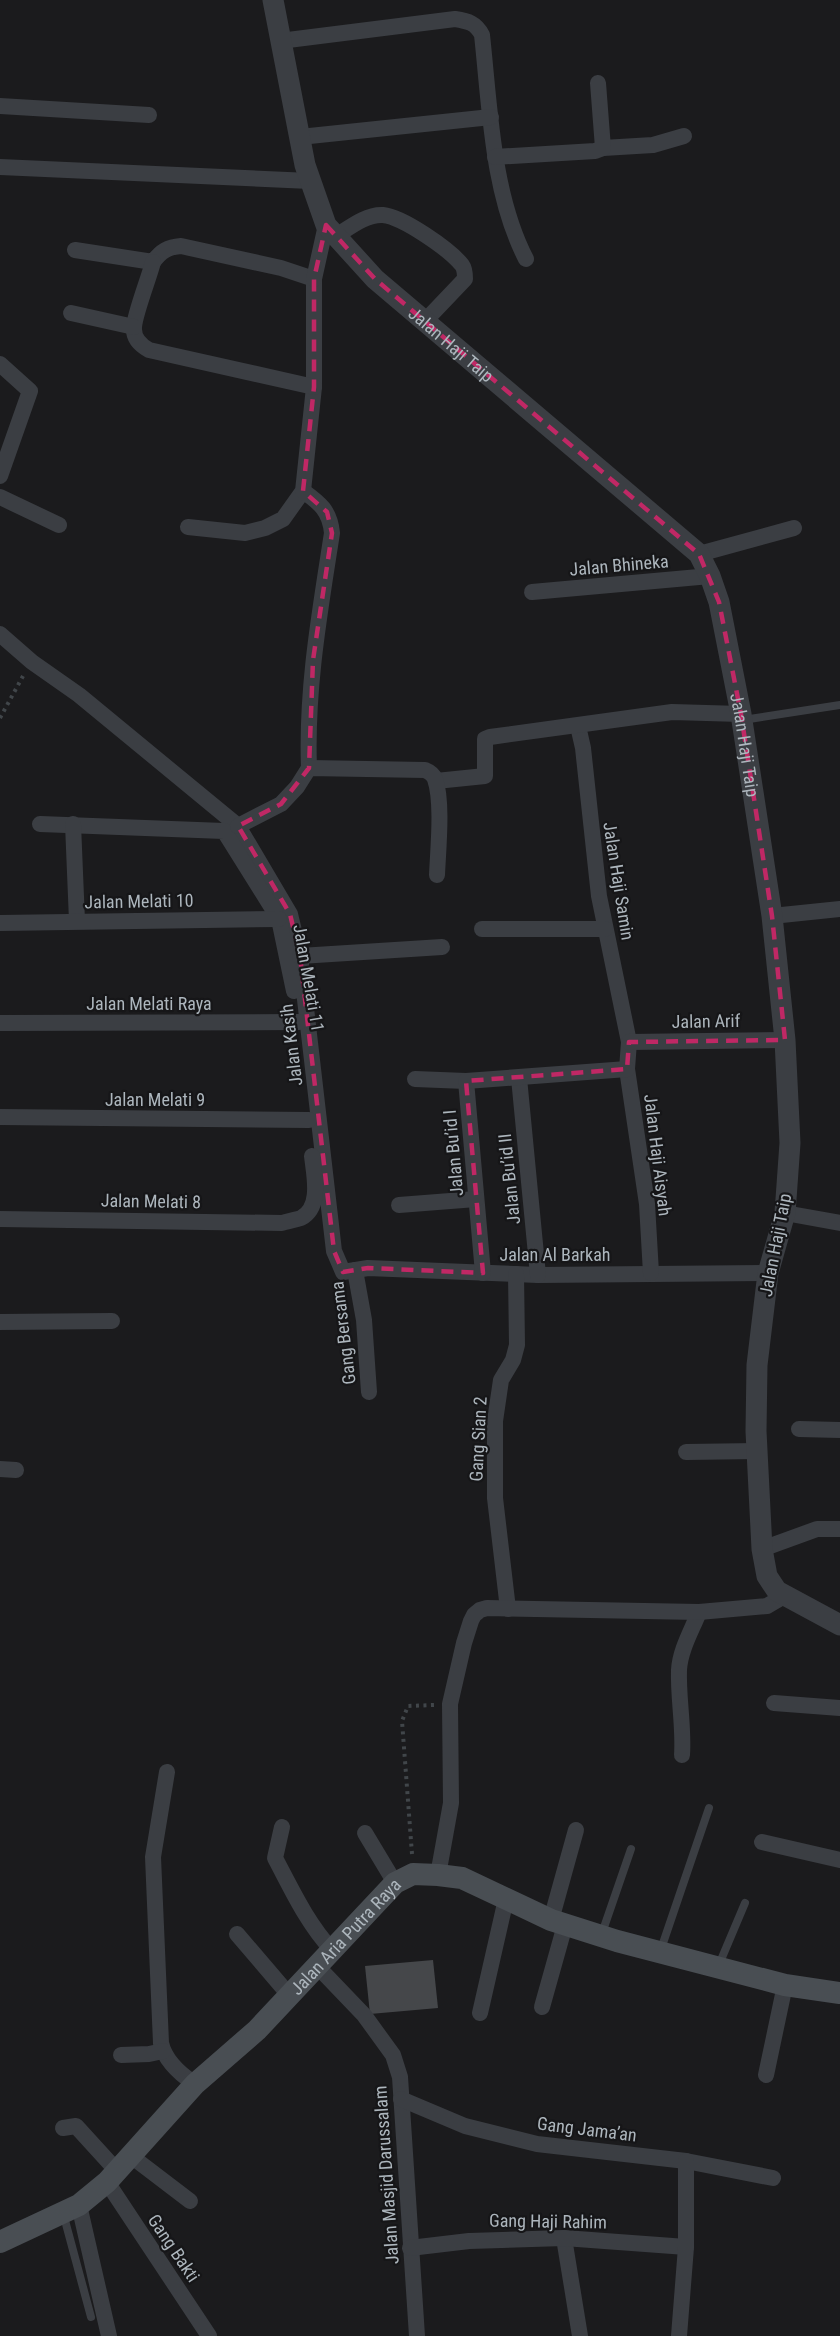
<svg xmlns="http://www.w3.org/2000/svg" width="840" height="2336" font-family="'Roboto Condensed',sans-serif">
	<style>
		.building { fill: #45474a }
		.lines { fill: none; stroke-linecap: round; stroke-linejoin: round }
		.path { stroke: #41464a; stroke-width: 4; stroke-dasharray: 3 4.5; stroke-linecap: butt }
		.service { stroke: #3b3e43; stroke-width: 8 }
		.minor { stroke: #3b3e43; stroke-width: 16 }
		.tertiary { stroke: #3b3e43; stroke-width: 21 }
		.secondary { stroke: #494e53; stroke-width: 22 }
		.marked { fill: none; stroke: #c02865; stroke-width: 4.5; stroke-dasharray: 12 8; stroke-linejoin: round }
		.labels { text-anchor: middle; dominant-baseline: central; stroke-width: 4.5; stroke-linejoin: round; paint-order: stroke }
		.street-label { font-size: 18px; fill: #adb6bd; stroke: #161618 }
	</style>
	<rect width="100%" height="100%" fill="#1b1b1d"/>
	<path class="building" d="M433 1960 438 2008 370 2014 365 1966Z"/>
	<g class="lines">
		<g class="path">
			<path d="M0 718 23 676"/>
			<path d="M412 1854 402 1721 408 1706 434 1705"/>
		</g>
		<g class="service">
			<path d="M743 720 840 705"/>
			<path d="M601 1936 631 1849"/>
			<path d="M660 1952 709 1808"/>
			<path d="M718 1967 745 1903"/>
			<path d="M63 2213 91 2317"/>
		</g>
		<g class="minor">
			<path d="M280 41 455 19C468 21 476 23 482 35 490 108 492 193 526 259"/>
			<path d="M0 106 149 115"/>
			<path d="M300 137 491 117"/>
			<path d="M603 148 653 145 684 136"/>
			<path d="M495 157 595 151 603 148 598 83"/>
			<path d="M0 167 310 181"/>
			<path d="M336 236C349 228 366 214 383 215 403 217 449 249 462 265 465 269 465 274 465 279L425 321"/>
			<path d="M75 250 153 262C161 251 168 247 181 246L281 268 314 279V387L303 491 283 519 265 528 245 533 188 527"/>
			<path d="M153 262C149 278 135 313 134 327 133 338 140 345 149 350L314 387"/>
			<path d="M314 279 326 225"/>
			<path d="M71 313 134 327"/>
			<path d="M0 364 30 391 0 476"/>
			<path d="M303 491C320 503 330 511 332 533 320 611 306 688 309 768"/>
			<path d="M0 497 59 525"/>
			<path d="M699 554 794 528"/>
			<path d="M532 592 710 576"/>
			<path d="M0 634 32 662 79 695 238 826 290 914 300 956 334 1251 343 1272 368 1268 538 1275 768 1273"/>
			<path d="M578 726 583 748 599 896 629 1042 627 1069 647 1204 651 1273"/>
			<path d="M436 781 485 776V739L490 737 672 712 741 714"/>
			<path d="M40 824 224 831 279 919 294 991"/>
			<path d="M73 824 77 921"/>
			<path d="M238 826 281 804 297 787 309 768 425 770C430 772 433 774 435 779 443 802 438 850 437 875"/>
			<path d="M772 916 840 909"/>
			<path d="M0 923 279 919"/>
			<path d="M482 929H605"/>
			<path d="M300 956 442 947"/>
			<path d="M0 1023 299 1022"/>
			<path d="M629 1042 785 1040"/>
			<path d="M519 1078 538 1275"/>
			<path d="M415 1079 466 1081 483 1273"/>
			<path d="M466 1081 627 1069"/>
			<path d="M0 1117 309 1120"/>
			<path d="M399 1205 476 1199"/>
			<path d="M785 1213 840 1223"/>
			<path d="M0 1219 282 1223C288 1221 295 1220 301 1218 322 1207 314 1175 312 1156"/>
			<path d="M355 1270 364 1320 369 1392"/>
			<path d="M0 1322 112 1321"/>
			<path d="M799 1429 840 1430"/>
			<path d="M686 1452 757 1451"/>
			<path d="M0 1469 16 1470"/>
			<path d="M762 1549 817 1529H840"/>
			<path d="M508 1609 495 1498V1421L501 1380 513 1360 517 1345 516 1274"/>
			<path d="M774 1703 840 1708"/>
			<path d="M682 1755C684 1727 678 1698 679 1670 680 1650 692 1630 699 1612"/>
			<path d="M167 1772 153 1857 161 2043C165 2061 180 2074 195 2084"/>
			<path d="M282 1827 275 1858C292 1890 307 1923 332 1950"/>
			<path d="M365 1833 395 1883"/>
			<path d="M762 1842 840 1860"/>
			<path d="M438 1875 451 1803 450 1704 464 1643 471 1621 474 1615 480 1610 487 1608 699 1612 767 1606 784 1596"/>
			<path d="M551 1920 576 1830"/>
			<path d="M237 1934 290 1996"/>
			<path d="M318 1967 364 2015 393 2055 400 2077 417 2336"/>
			<path d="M542 2007 565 1925"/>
			<path d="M480 2013 506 1899"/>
			<path d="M121 2055 149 2054 163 2051"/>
			<path d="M766 2075 785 1985"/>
			<path d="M401 2099 465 2126 537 2144 686 2161 773 2178"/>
			<path d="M63 2128 76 2126 117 2171"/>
			<path d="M131 2156 190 2201"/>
			<path d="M107 2182 209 2336"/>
			<path d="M79 2205 109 2336"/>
			<path d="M564 2238 580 2336"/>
			<path d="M410 2248 469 2241 564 2238 686 2247"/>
			<path d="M679 2336 686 2247V2161"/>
		</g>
		<path class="tertiary" id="s1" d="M273 0 305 165 326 225 375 279 699 554 710 576 719 602 741 714 772 916 785 1040 790 1143 785 1213 768 1273 757 1365 756 1431 762 1549 767 1576 777 1591 840 1625"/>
		<path class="secondary" id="s2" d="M0 2242 79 2205 107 2182 195 2084 257 2030 395 1883 413 1874 438 1875 462 1878 551 1920 617 1941 785 1985 840 1993"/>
	</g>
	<path class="marked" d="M326 225 375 279 699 554 719 602 741 714 772 916 785 1040 629 1042 627 1069 466 1081 483 1273 368 1268 343 1272 334 1251 300 956 290 914 238 826 281 804 309 768 313 660 332 533 327 512 303 491 314 387V279Z"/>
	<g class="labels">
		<g class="street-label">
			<text stroke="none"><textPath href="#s1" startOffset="405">Jalan Haji Taip</textPath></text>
			<text transform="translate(619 565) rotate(-5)">Jalan Bhineka</text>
			<text stroke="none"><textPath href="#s1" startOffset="927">Jalan Haji Taip</textPath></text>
			<text transform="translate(619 881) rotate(81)">Jalan Haji Samin</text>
			<text transform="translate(139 901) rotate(-1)">Jalan Melati 10</text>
			<text transform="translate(309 978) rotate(80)">Jalan Melati 11</text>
			<text x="149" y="1003">Jalan Melati Raya</text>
			<text transform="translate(706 1021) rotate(-1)">Jalan Arif</text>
			<text transform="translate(291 1045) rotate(-97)">Jalan Kasih</text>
			<text x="155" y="1099">Jalan Melati 9</text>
			<text transform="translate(453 1153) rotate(-95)">Jalan Bu’id I</text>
			<text transform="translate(658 1155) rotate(83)">Jalan Haji Aisyah</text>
			<text transform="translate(509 1179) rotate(-96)">Jalan Bu’id II</text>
			<text transform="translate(151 1201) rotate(1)">Jalan Melati 8</text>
			<text transform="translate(775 1245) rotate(-79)">Jalan Haji Taip</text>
			<text x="555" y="1254">Jalan Al Barkah</text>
			<text transform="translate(343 1333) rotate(-97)">Gang Bersama</text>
			<text transform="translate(478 1439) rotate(-87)">Gang Sian 2</text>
			<text stroke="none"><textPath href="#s2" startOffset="466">Jalan Aria Putra Raya</textPath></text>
			<text transform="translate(587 2129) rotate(7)">Gang Jama’an</text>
			<text transform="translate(386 2175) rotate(-94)">Jalan Masjid Darussalam</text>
			<text transform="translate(548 2221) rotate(1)">Gang Haji Rahim</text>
			<text transform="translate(174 2248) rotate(56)">Gang Bakti</text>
		</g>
	</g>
</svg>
